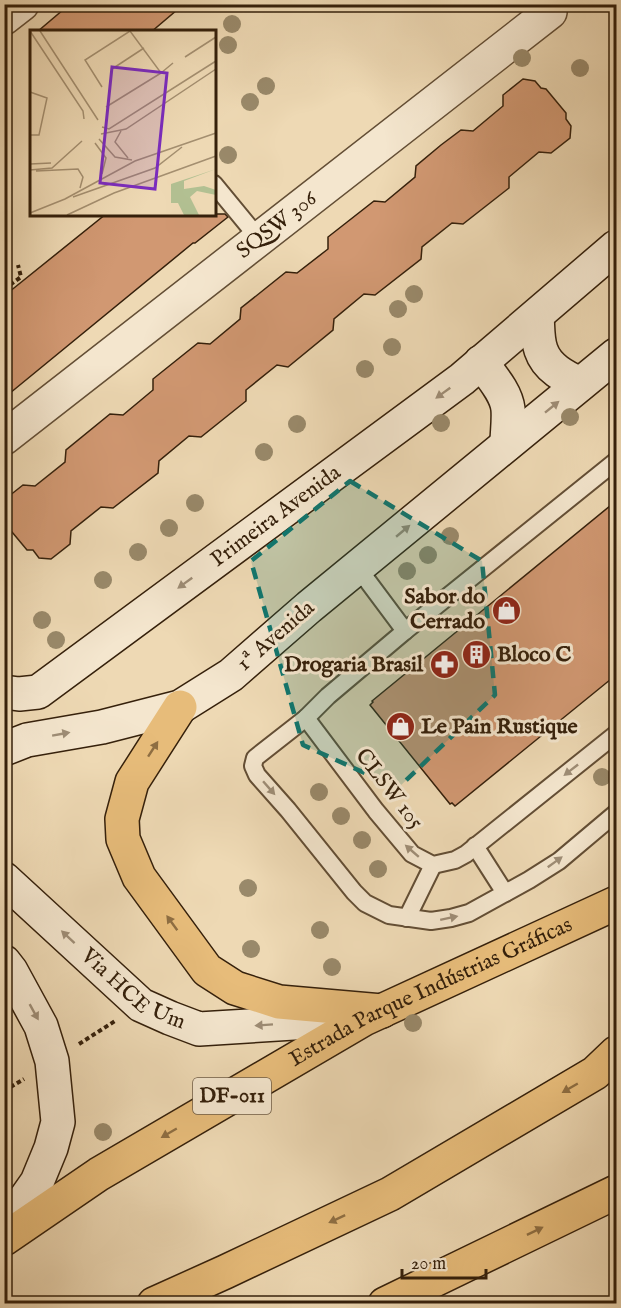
<svg xmlns="http://www.w3.org/2000/svg" width="621" height="1308" font-family="'IM FELL English',serif">
	<style>
		.building { fill: #d19872; stroke: #35200b; stroke-width: 1.5 }
		.lines { fill: none; stroke-linecap: round; stroke-linejoin: round }
		.lane-casing { stroke: #634e35; stroke-width: 20 }
		.street-casing { stroke: #634e35; stroke-width: 36 }
		.secondary-casing { stroke: #35200b; stroke-width: 36 }
		.primary-casing { stroke: #35200b; stroke-width: 36 }
		.path { stroke: #35200b; stroke-width: 4; stroke-dasharray: 4.5 3; stroke-linecap: butt }
		.lane { stroke: #f4e6ce; stroke-width: 16 }
		.street { stroke: #f4e6ce; stroke-width: 33 }
		.secondary { stroke: #f4e6ce; stroke-width: 33 }
		.primary { stroke: #e7bc7a; stroke-width: 33 }
		.tree { fill: #99896a }
		.oneway { fill: #9e8d76 }
		.oneway2 { fill: #8e6e42 }
		.marked { fill: #0f766e; fill-opacity: 0.2; stroke: #0f766e; stroke-width: 4.5; stroke-dasharray: 12 8; stroke-linejoin: round }
		.labels { text-anchor: middle; dominant-baseline: central; stroke-width: 6; stroke-linejoin: round; paint-order: stroke }
		.shield { fill: #f4e6ce; stroke: #6e5b46; stroke-width: 1.5 }
		.shield-label { font-size: 21px; font-weight: bold; fill: #35200b }
		.street-label { font-size: 22px; fill: #35200b; stroke: #f4e6ce }
		.poi-label { font-size: 22px; font-weight: bold; fill: #35200b; stroke: #f4e6ce; text-anchor: end }
		.inset-road { fill: none; stroke: #a48f70; stroke-width: 1.5 }
		.view { fill: #7b2cbf; fill-opacity: 0.15; stroke: #7b2cbf; stroke-width: 3 }
		.inset-edge { fill: none; stroke: #35200b; stroke-width: 3 }
	</style>
	<rect width="100%" height="100%" fill="#eed9b4"/>
	<filter id="stains"><feTurbulence type="fractalNoise" baseFrequency=".00333" numOctaves="4"/><feColorMatrix values="0 0 0 0 .2 0 0 0 0 .09 0 0 0 0 .02 0 0 0 .5 -.17"/></filter>
	<radialGradient id="worn" r=".72"><stop offset=".6" stop-color="#630" stop-opacity="0"/><stop offset="1" stop-color="#630" stop-opacity=".3"/></radialGradient>
	<g class="building">
		<path d="M70 4H184L151 32H37Z"/>
		<path d="M523 79 535 81 541 88 546 89 566 113V119L571 126 570 138 551 153 539 152 509 177V188L463 224 452 223 422 247 421 259 375 295 364 294 334 319 333 330 288 367 277 365 246 390V401L201 437 189 436 159 461 158 473 113 508 101 507 71 531 70 544 51 559 39 558 33 550H27L7 526 8 520 4 516V500L23 485 35 486 65 462 66 450 110 414 123 415 153 390V379L198 343 210 344 240 319 241 308 286 272 297 273 328 249V237L374 201 385 202 415 177 416 166 441 145 461 130 473 131 503 106V95Z"/>
		<path d="M106 214H225L228 217 195 243H193L4 398V296Z"/>
		<path d="M616 501V675L455 806 452 803 450 804 370 705 373 702 372 701Z"/>
	</g>
	<g class="lines">
		<defs>
			<g id="lane">
				<path d="M214 184 260 240"/>
				<path d="M616 461 405 631 328 696 306 718 255 758 253 766 257 775 288 810 354 892 365 903 389 915 431 921 451 918 469 913 529 880 559 861 616 813"/>
				<path d="M358 568 405 631"/>
				<path d="M306 718 376 811 412 854 433 865 455 860 466 854 616 734"/>
				<path d="M475 846 505 893"/>
				<path d="M407 918 433 865"/>
			</g>
			<g id="street">
				<path d="M4 18 22 4"/>
				<path id="s1" d="M4 438 550 12"/>
			</g>
			<g id="secondary">
				<path d="M537 316C538 326 537 339 541 350 547 368 565 377 580 384"/>
				<path d="M481 362C491 376 506 392 508 409 509 421 507 433 507 444"/>
				<path id="s2" d="M4 692 19 694 38 692 462 379 616 247"/>
				<path d="M4 749 27 740 102 727 180 707 231 675 309 607 616 355"/>
				<path id="s3" d="M4 879 141 1005 170 1018 199 1029 359 1019"/>
				<path d="M4 962 11 971 41 1026 52 1061 58 1122 51 1148 37 1182 4 1229"/>
			</g>
			<g id="primary">
				<path d="M180 707 132 782 122 819 123 839 139 877 207 970 235 988 279 1002 382 1011"/>
				<path id="s4" d="M4 1239 99 1174 364 1019 616 903"/>
				<path d="M154 1304 225 1272 390 1194 595 1073 616 1053"/>
				<path d="M385 1304 616 1192"/>
			</g>
		</defs>
		<use href="#lane" class="lane-casing"/>
		<use href="#street" class="street-casing"/>
		<use href="#secondary" class="secondary-casing"/>
		<use href="#primary" class="primary-casing"/>
		<g class="path">
			<path d="M4 289 21 277 18 265"/>
			<path d="M79 1044 115 1021"/>
			<path d="M4 1091 24 1079"/>
		</g>
		<use href="#lane" class="lane"/>
		<use href="#street" class="street"/>
		<use href="#secondary" class="secondary"/>
		<use href="#primary" class="primary"/>
	</g>
	<g class="tree">
		<circle cx="232" cy="24" r="9"/>
		<circle cx="228" cy="45" r="9"/>
		<circle cx="522" cy="58" r="9"/>
		<circle cx="580" cy="68" r="9"/>
		<circle cx="266" cy="86" r="9"/>
		<circle cx="250" cy="102" r="9"/>
		<circle cx="228" cy="155" r="9"/>
		<circle cx="414" cy="294" r="9"/>
		<circle cx="398" cy="309" r="9"/>
		<circle cx="392" cy="347" r="9"/>
		<circle cx="365" cy="369" r="9"/>
		<circle cx="570" cy="417" r="9"/>
		<circle cx="441" cy="423" r="9"/>
		<circle cx="297" cy="424" r="9"/>
		<circle cx="264" cy="452" r="9"/>
		<circle cx="195" cy="503" r="9"/>
		<circle cx="169" cy="528" r="9"/>
		<circle cx="450" cy="536" r="9"/>
		<circle cx="138" cy="552" r="9"/>
		<circle cx="428" cy="555" r="9"/>
		<circle cx="407" cy="571" r="9"/>
		<circle cx="103" cy="580" r="9"/>
		<circle cx="42" cy="620" r="9"/>
		<circle cx="56" cy="640" r="9"/>
		<circle cx="602" cy="777" r="9"/>
		<circle cx="319" cy="792" r="9"/>
		<circle cx="341" cy="816" r="9"/>
		<circle cx="362" cy="840" r="9"/>
		<circle cx="378" cy="869" r="9"/>
		<circle cx="248" cy="888" r="9"/>
		<circle cx="320" cy="930" r="9"/>
		<circle cx="251" cy="949" r="9"/>
		<circle cx="332" cy="967" r="9"/>
		<circle cx="413" cy="1023" r="9"/>
		<circle cx="103" cy="1132" r="9"/>
	</g>
	<defs><path id="oneway-solid" d="M-6-.8H1V-3.2L6.5 0L1 3.2V.8H-6Z" transform="scale(1.5)"/></defs>
	<g class="oneway">
		<use href="#oneway-solid" transform="translate(443 393) rotate(144)"/>
		<use href="#oneway-solid" transform="translate(552 407) rotate(-39)"/>
		<use href="#oneway-solid" transform="translate(403 531) rotate(-40)"/>
		<use href="#oneway-solid" transform="translate(185 583) rotate(144)"/>
		<use href="#oneway-solid" transform="translate(61 734) rotate(-10)"/>
		<use href="#oneway-solid" transform="translate(571 770) rotate(142)"/>
		<use href="#oneway-solid" transform="translate(269 788) rotate(49)"/>
		<use href="#oneway-solid" transform="translate(412 851) rotate(-139)"/>
		<use href="#oneway-solid" transform="translate(555 862) rotate(-36)"/>
		<use href="#oneway-solid" transform="translate(449 918) rotate(-12)"/>
		<use href="#oneway-solid" transform="translate(68 937) rotate(-137)"/>
		<use href="#oneway-solid" transform="translate(34 1012) rotate(61)"/>
		<use href="#oneway-solid" transform="translate(264 1025) rotate(176)"/>
	</g>
	<g class="oneway2">
		<use href="#oneway-solid" transform="translate(153 749) rotate(-57)"/>
		<use href="#oneway-solid" transform="translate(172 923) rotate(-126)"/>
		<use href="#oneway-solid" transform="translate(570 1088) rotate(150)"/>
		<use href="#oneway-solid" transform="translate(169 1133) rotate(150)"/>
		<use href="#oneway-solid" transform="translate(337 1219) rotate(155)"/>
		<use href="#oneway-solid" transform="translate(535 1231) rotate(-26)"/>
	</g>
	<path class="marked" d="M350 481 482 561 495 695 398 788 303 745 251 561Z"/>
	<defs>
		<symbol id="shop-disc" viewBox="-11 -11 22 22"><circle r="9.5" fill="#8f2418" stroke="#f4e6ce"/><path d="M-5-2.5h2.3a2.7 3.5 0 0 1 5.4 0H5L5.5 6h-11ZM-1.5-2.5h3a1.5 2.3 0 0 0-3 0Z" fill="#fff"/></symbol>
		<symbol id="building-disc" viewBox="-11 -11 22 22"><circle r="9.5" fill="#8f2418" stroke="#f4e6ce"/><path d="M-4-6H4V6H1V3H-1V6H-4ZM-2.5-4.3h1.7v1.8h-1.7ZM.8-4.3h1.7v1.8H.8ZM-2.5-1h1.7V.8h-1.7ZM.8-1h1.7V.8H.8Z" fill="#fff"/></symbol>
		<symbol id="pharmacy-disc" viewBox="-11 -11 22 22"><circle r="9.5" fill="#8f2418" stroke="#f4e6ce"/><path d="M-2-6h4v4h4v4h-4v4h-4v-4h-4v-4h4Z" fill="#fff"/></symbol>
	</defs>
	<g fill-rule="evenodd">
		<use href="#shop-disc" x="490" y="594" width="33" height="33"/>
		<use href="#building-disc" x="460" y="638" width="33" height="33"/>
		<use href="#pharmacy-disc" x="428" y="648" width="33" height="33"/>
		<use href="#shop-disc" x="384" y="710" width="33" height="33"/>
	</g>
	<g class="labels">
		<rect class="shield" x="193" y="1078" width="78" height="36" rx="4.5"/>
		<g class="shield-label">
			<text x="232" y="1096">DF-011</text>
		</g>
		<g class="street-label">
			<text stroke="none"><textPath href="#s1" startOffset="346">SQSW 306</textPath></text>
			<text stroke="none"><textPath href="#s2" startOffset="330">Primeira Avenida</textPath></text>
			<text transform="translate(276 636) rotate(-41)">1ª Avenida</text>
			<text transform="translate(389 789) rotate(52)">CLSW 105</text>
			<text stroke="none"><textPath href="#s3" startOffset="171">Via HCE Um</textPath></text>
			<text stroke="none"><textPath href="#s4" startOffset="494">Estrada Parque Indústrias Gráficas</textPath></text>
		</g>
		<g class="poi-label">
			<text x="485" y="597">Sabor do<tspan x="485" dy="25">Cerrado</tspan></text>
			<text x="497" y="655" text-anchor="start">Bloco C</text>
			<text x="423" y="665">Drogaria Brasil</text>
			<text x="421" y="727" text-anchor="start">Le Pain Rustique</text>
		</g>
	</g>
	<g transform="translate(30 30)">
		<rect width="186" height="186" fill="#eed9b4"/>
		<path d="M186 139 154 151V159L174 156 186 160V165L167 161 160 167 169 185H154L148 173H141V154Z" fill="#b2c092"/>
		<path class="inset-road" d="M0 1 53 81 54 89M10 1 68 90M155 27 186 7M82 39 114 18M72 57 55 30 100 1 131 43 143 33M0 62 17 68 9 105H0M76 77 131 43M72 97 79 99 186 31M91 101 85 112 98 128M71 104 96 99 186 39M69 109 85 127 102 130M65 113 76 128 72 144M0 134 21 133M0 140 22 138 52 111M6 141 48 139 53 147 50 158M43 167 125 138 152 117M0 183 35 169 105 131 186 103M37 185 84 163 186 126"/>
		<path class="view" d="M82 37 137 43 125 159 70 153Z"/>
		<rect width="186" height="186" class="inset-edge"/>
	</g>
	<rect width="621" height="1308" fill="none" stroke="#eed9b4" stroke-width="24"/>
	<rect x="6" y="6" width="609" height="1296" fill="none" stroke="#35200b" stroke-width="3"/>
	<rect x="12" y="12" width="597" height="1284" fill="none" stroke="#35200b" stroke-width="1.5"/>
	<path d="M402 1269v9h84v-9" fill="none" stroke="#35200b" stroke-width="3"/>
	<text x="411" y="1269" font-size="18" fill="#35200b" stroke="#f4e6ce" stroke-width="4.5" paint-order="stroke">20 m</text>
	<rect width="100%" height="100%" filter="url(#stains)"/>
	<rect width="100%" height="100%" fill="url(#worn)"/>
</svg>
